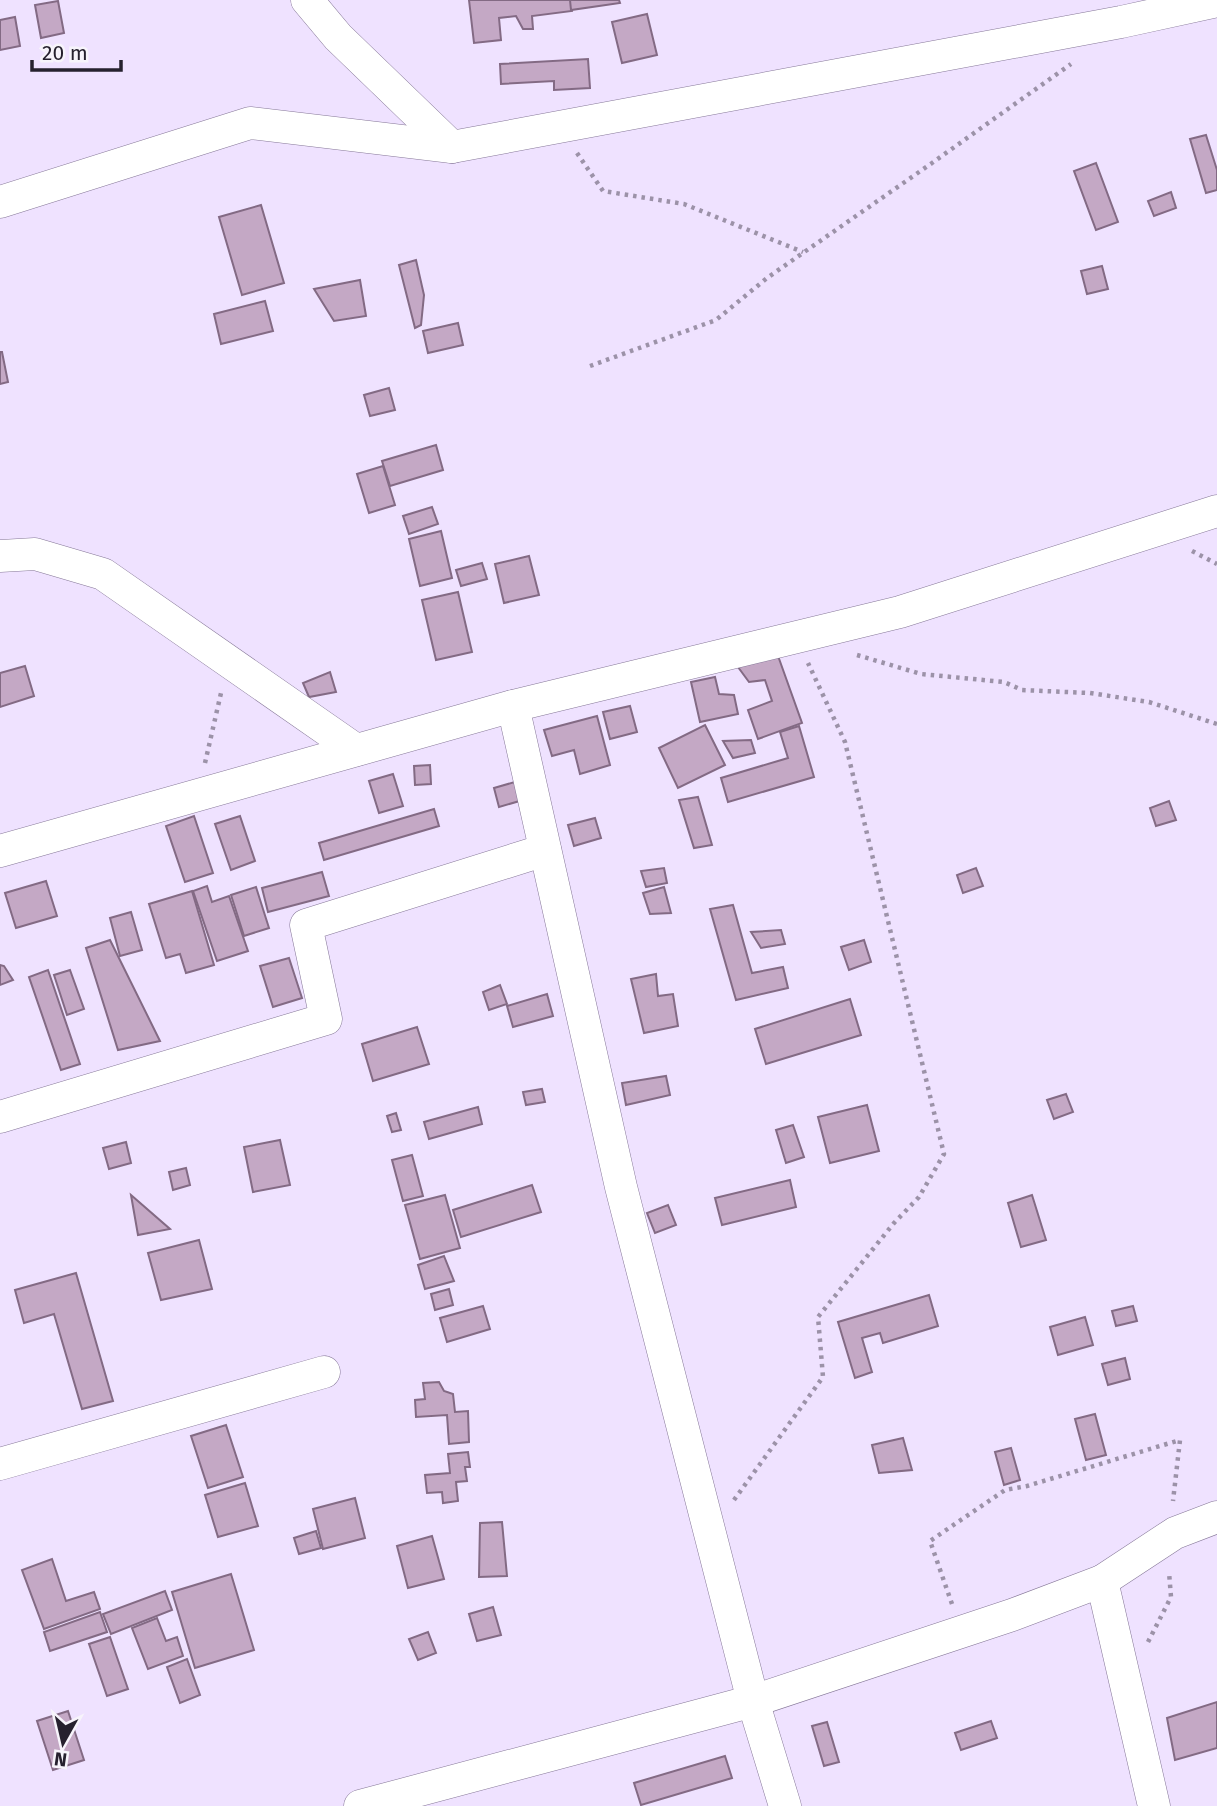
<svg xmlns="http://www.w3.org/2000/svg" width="1217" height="1806" font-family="'Fira Sans',sans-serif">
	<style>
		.building { fill: #c4a8c5; stroke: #836a84; stroke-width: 2 }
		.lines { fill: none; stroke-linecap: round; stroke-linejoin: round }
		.minor-casing { stroke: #867898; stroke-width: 33 }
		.path { stroke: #9c92a8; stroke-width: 4.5; stroke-dasharray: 3.5 5; stroke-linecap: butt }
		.minor { stroke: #fff; stroke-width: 32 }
	</style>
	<rect width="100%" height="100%" fill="#efe2ff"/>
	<g class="building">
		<path d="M469 0H571L572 11 532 16 533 29H523L516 16 499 18 501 40 474 43Z"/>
		<path d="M570 0H619L620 3 571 10Z"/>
		<path d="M58 1 64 33 41 38 35 5Z"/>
		<path d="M647 14 657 55 622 63 612 22Z"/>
		<path d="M15 17 20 46 0 50V20Z"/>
		<path d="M588 59 590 88 554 90V81L501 84 500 64Z"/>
		<path d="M1206 135 1217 170V190L1206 193 1190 139Z"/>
		<path d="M1096 163 1118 222 1096 230 1074 171Z"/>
		<path d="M1171 192 1176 208 1154 216 1148 201Z"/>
		<path d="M261 205 284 283 242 295 219 217Z"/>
		<path d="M416 260 424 295 421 325 415 328 399 265Z"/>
		<path d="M1102 266 1108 289 1087 294 1081 271Z"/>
		<path d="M360 280 366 316 334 321 314 289Z"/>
		<path d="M265 301 273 331 221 344 214 314Z"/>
		<path d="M458 323 463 345 428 353 423 331Z"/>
		<path d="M0 352H2L8 382 0 384Z"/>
		<path d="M389 388 395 410 370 416 364 395Z"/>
		<path d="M436 445 443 470 390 486 382 461Z"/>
		<path d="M383 466 395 505 369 513 357 474Z"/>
		<path d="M432 507 438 524 409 534 403 516Z"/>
		<path d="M441 531 452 578 420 586 409 539Z"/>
		<path d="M529 556 539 595 504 603 495 564Z"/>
		<path d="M482 563 487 579 461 586 456 570Z"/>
		<path d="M458 592 472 652 436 660 422 600Z"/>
		<path d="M777 653 802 723 758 739 748 710 772 701 765 680 749 682 738 667Z"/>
		<path d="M25 666 34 696 0 707V673Z"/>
		<path d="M330 672 336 692 309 697 303 683Z"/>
		<path d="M715 677 719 694 734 695 738 714 700 722 691 682Z"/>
		<path d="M630 706 637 732 610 739 603 712Z"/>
		<path d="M597 716 610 765 580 774 574 750 552 756 544 730Z"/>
		<path d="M705 725 725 765 678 788 659 748Z"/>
		<path d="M799 726 814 777 728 802 721 778 788 758 780 732Z"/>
		<path d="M751 740 755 753 733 758 723 741Z"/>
		<path d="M430 765 431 784 415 785 414 766Z"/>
		<path d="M393 774 403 806 379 813 369 781Z"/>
		<path d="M518 781 523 800 499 807 494 788Z"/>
		<path d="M698 797 712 845 694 848 679 800Z"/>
		<path d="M1169 801 1176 820 1156 826 1150 808Z"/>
		<path d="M434 809 439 826 324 860 319 843Z"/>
		<path d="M194 816 213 873 185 882 166 826Z"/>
		<path d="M240 816 255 861 231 870 215 824Z"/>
		<path d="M595 818 601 838 574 846 568 825Z"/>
		<path d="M664 868 667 883 646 887 641 871Z"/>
		<path d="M976 868 983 886 963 893 957 875Z"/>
		<path d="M322 872 329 896 268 912 262 888Z"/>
		<path d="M46 881 57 916 16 928 5 893Z"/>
		<path d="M207 886 212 902 229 896 248 951 217 961 193 891Z"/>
		<path d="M256 887 269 928 244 936 231 895Z"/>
		<path d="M664 887 671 913 650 914 643 893Z"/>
		<path d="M192 891 214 965 186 973 180 954 166 958 149 904Z"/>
		<path d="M733 905 752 973 783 967 788 988 736 1000 710 909Z"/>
		<path d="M131 912 142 950 120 956 110 918Z"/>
		<path d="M781 930 785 944 761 948 751 932Z"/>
		<path d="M110 940 160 1041 118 1050 86 948Z"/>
		<path d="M864 940 871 962 849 970 841 947Z"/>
		<path d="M289 958 302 998 273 1007 260 966Z"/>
		<path d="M0 965 4 966 13 980 0 985Z"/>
		<path d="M48 970 80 1064 61 1070 29 977Z"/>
		<path d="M70 970 84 1009 67 1015 54 975Z"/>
		<path d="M656 974 658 996 673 994 678 1026 644 1033 631 979Z"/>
		<path d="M500 985 507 1004 489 1010 483 992Z"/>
		<path d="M547 994 553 1016 513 1027 507 1006Z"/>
		<path d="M850 999 861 1035 766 1064 755 1029Z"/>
		<path d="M417 1027 429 1064 373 1081 362 1044Z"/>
		<path d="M666 1076 670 1095 626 1105 622 1083Z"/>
		<path d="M542 1089 545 1102 526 1105 523 1092Z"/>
		<path d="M1066 1094 1073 1112 1054 1119 1047 1100Z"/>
		<path d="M867 1105 879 1151 830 1163 818 1117Z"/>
		<path d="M478 1107 482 1124 429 1139 424 1122Z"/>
		<path d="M396 1113 401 1130 392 1132 387 1116Z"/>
		<path d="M793 1125 804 1157 786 1163 776 1130Z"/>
		<path d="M280 1140 290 1185 253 1192 244 1147Z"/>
		<path d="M126 1142 131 1163 109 1169 103 1148Z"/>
		<path d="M412 1155 423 1196 403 1201 392 1160Z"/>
		<path d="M186 1168 190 1185 173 1190 169 1172Z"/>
		<path d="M790 1180 796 1207 722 1225 715 1198Z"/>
		<path d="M532 1185 541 1212 461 1237 453 1210Z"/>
		<path d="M131 1195 170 1229 138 1235Z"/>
		<path d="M445 1195 460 1248 420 1259 405 1205Z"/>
		<path d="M1032 1195 1046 1240 1021 1247 1008 1203Z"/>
		<path d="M668 1205 676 1225 655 1233 647 1213Z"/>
		<path d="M199 1240 212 1289 161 1300 148 1253Z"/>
		<path d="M444 1256 454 1281 425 1289 418 1265Z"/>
		<path d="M76 1273 113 1401 82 1409 54 1314 24 1323 15 1290Z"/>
		<path d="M449 1289 453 1305 435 1310 431 1294Z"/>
		<path d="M929 1295 938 1326 883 1343 880 1333 862 1338 872 1372 855 1378 838 1322Z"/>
		<path d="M483 1306 490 1329 447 1342 440 1318Z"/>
		<path d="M1133 1306 1137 1321 1116 1326 1112 1311Z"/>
		<path d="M1085 1317 1093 1345 1058 1355 1050 1327Z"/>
		<path d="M1125 1358 1130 1379 1108 1385 1102 1364Z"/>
		<path d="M439 1382 444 1391 453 1394 455 1412 468 1411 469 1442 449 1444 447 1415 416 1417 415 1400 425 1399 423 1383Z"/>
		<path d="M1095 1414 1106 1455 1086 1460 1075 1419Z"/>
		<path d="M226 1425 243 1477 208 1488 191 1436Z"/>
		<path d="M903 1438 912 1470 879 1473 872 1445Z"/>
		<path d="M1011 1448 1020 1480 1004 1485 995 1452Z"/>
		<path d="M468 1452 470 1467H465L467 1481 456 1482 458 1501 443 1503 442 1492 427 1493 425 1475 450 1473 448 1454Z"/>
		<path d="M245 1483 258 1526 218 1537 205 1495Z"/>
		<path d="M355 1498 365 1538 323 1549 313 1509Z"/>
		<path d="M502 1522 507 1576 479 1577 480 1523Z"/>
		<path d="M316 1531 321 1548 299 1554 294 1538Z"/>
		<path d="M432 1536 444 1579 408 1588 397 1546Z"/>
		<path d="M52 1559 66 1601 94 1592 100 1609 44 1629 22 1570Z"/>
		<path d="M231 1574 254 1650 195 1668 172 1592Z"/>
		<path d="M165 1591 172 1610 111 1634 103 1614Z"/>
		<path d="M493 1607 501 1635 477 1641 469 1614Z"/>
		<path d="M100 1612 107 1632 50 1651 44 1632Z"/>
		<path d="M157 1618 166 1641 177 1637 183 1656 148 1669 132 1628Z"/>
		<path d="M428 1632 436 1653 418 1660 409 1639Z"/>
		<path d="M110 1637 128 1689 107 1696 89 1644Z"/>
		<path d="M187 1659 200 1695 180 1703 167 1667Z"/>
		<path d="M1217 1702V1748L1175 1760 1167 1718Z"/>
		<path d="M68 1711 84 1760 53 1770 37 1721Z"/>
		<path d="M991 1721 997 1738 961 1750 955 1733Z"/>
		<path d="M827 1722 839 1762 824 1766 812 1726Z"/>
		<path d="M725 1756 732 1778 641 1805 634 1783Z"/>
	</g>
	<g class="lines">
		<defs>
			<g id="minor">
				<path d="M307 0 338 37 452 147"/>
				<path d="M0 202 250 123 452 147 1121 22 1217 1"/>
				<path d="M0 556 35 554 103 574 356 750"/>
				<path d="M513 706 621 1187 753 1701 785 1806"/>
				<path d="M0 851 513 706 900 612 1217 511"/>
				<path d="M0 1117 326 1019 306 925 545 850"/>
				<path d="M0 1464 324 1372"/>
				<path d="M1102 1581 1175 1533 1217 1517"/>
				<path d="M360 1806 753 1701 1012 1615 1102 1581 1154 1806"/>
			</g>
		</defs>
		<use href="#minor" class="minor-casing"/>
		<g class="path">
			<path d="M577 153 603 191 684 204 803 252"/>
			<path d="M590 366 716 320 767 278 932 163 1071 64"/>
			<path d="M1192 551 1217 564"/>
			<path d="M857 655 921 674 1004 682 1022 690 1090 693 1149 702 1217 724"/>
			<path d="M205 763 221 693"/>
			<path d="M734 1500 823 1377 818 1317 894 1223 919 1197 944 1154 845 742 808 663"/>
			<path d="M952 1604 930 1541 1005 1490 1027 1486 1180 1440 1173 1501"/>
			<path d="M1148 1642 1171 1597 1169 1572"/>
		</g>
		<use href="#minor" class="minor"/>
	</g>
	<g transform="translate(63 1743) rotate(188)" stroke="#f7f4fb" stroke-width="5" paint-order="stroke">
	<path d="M0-5L12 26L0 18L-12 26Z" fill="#26212e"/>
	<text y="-10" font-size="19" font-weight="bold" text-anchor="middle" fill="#26212e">N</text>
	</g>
	<path d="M32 60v10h89v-10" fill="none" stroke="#26212e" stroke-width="3.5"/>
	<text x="42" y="60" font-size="21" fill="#26212e" stroke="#f7f4fb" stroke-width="5" paint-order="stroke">20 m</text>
</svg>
